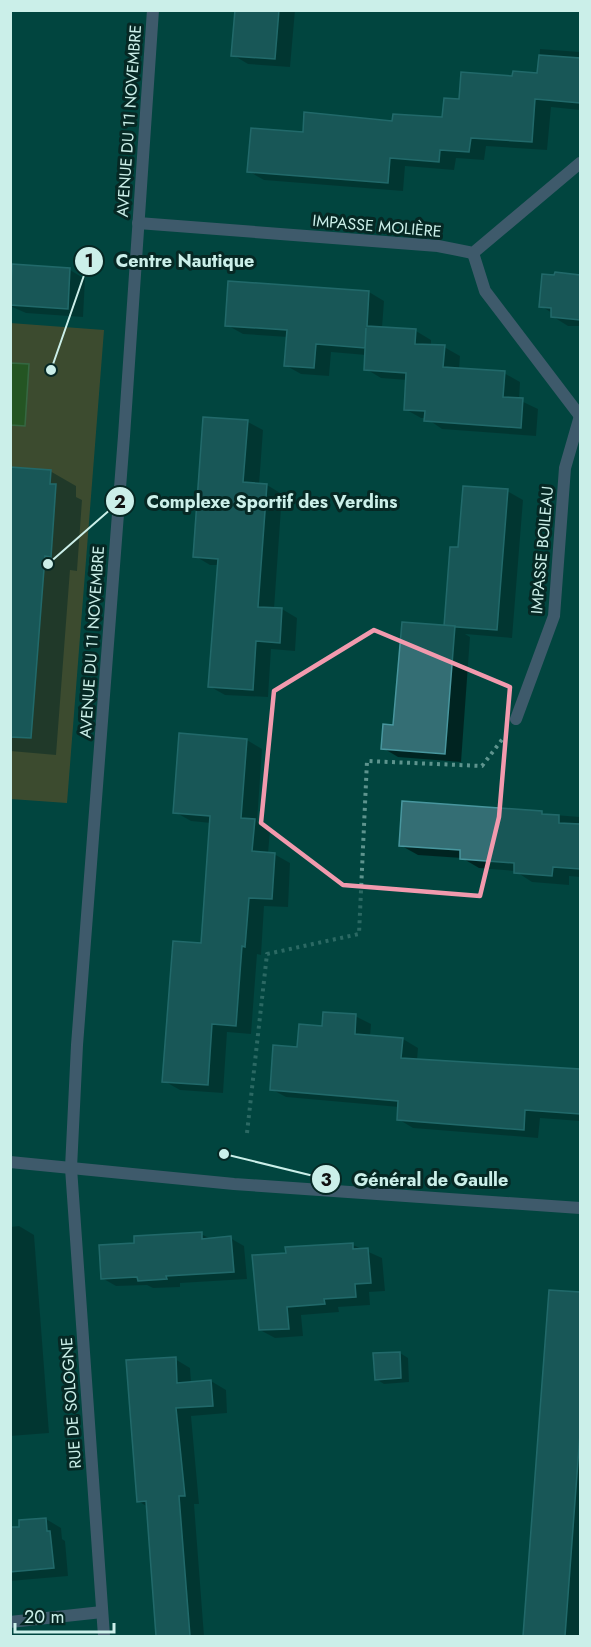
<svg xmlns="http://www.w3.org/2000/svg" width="591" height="1647" font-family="Jost,sans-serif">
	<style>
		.green { fill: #84531c }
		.water { fill: #4f6900; stroke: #749146; stroke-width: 1.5 }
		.shadow { fill: #0007 }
		.building { fill: #346e74; stroke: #48969e; stroke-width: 1.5 }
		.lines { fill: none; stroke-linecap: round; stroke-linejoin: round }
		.path { stroke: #5e948e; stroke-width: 4; stroke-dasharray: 3 4.5; stroke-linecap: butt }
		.street { stroke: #88749f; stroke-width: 12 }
		.marked { fill: none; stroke: #f29aae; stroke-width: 4.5; stroke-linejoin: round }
		.labels { text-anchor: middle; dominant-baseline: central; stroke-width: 6; stroke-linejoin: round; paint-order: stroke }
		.street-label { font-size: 16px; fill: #cbefe9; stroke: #062824 }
		.leader { fill: none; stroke: #cbefe9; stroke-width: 2 }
		.callout-dot { fill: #cbefe9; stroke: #062824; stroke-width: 2 }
		.mark-label { font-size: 18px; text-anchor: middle; font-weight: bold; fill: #111 }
		.callout-label { font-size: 18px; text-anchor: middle; font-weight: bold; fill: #cbefe9; stroke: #062824; stroke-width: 6; stroke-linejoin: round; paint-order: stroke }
	</style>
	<rect width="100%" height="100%" fill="#01453f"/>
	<path class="green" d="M10 323 104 330 67 803 11 799Z"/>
	<path class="water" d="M11 363 29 364 25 426 11 425Z"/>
	<g class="shadow">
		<path d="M236 10H295L290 67 248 64 233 55Z"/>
		<path d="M540 49 580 52V110L551 107 547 150 486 146 484 160 456 158 454 170 405 166 403 191 264 180 248 171 304 133 443 119 460 100 514 78 539 74Z"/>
		<path d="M70 270 85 279 83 317 26 313 10 306V271Z"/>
		<path d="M556 274 580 276V326H568L552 316V313L541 306Z"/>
		<path d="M369 292 384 301 382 328 416 331 431 340V346L444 347 460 356 459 370 504 373 520 382 519 400 538 409 536 436 442 429 426 418H421L405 409 407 380 381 378 366 369V355L331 352 329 376 301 374 285 365 288 337 243 334 227 325Z"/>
		<path d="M248 422 263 430 259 485H267L282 494 274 609H282L297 618 295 651 271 649 268 697 225 695 209 686 219 565H210L195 556Z"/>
		<path d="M10 469 50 471 76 486V497L82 500 77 571 70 570 56 755 10 751Z"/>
		<path d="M507 491 523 500 512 638 465 634 470 637 461 762 398 757 383 748 451 628 459 549Z"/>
		<path d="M247 740 262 749 257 822 270 830 268 854H274L290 863 288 907 264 906 261 955 257 954 251 1034 227 1032 223 1093 180 1090 164 1081 202 945 211 823 191 821 175 812Z"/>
		<path d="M403 803 580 817V877L569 876V885L532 882 515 871 479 868 462 858 418 855 400 845Z"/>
		<path d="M355 1016 371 1024 370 1037 403 1039 418 1048 417 1060 580 1071V1121L540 1118 538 1138 413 1128 398 1119 399 1107 286 1097 271 1089 299 1048 324 1027Z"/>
		<path d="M19 1226 34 1235 49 1433 10 1436V1227Z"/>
		<path d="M201 1234 211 1239 230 1238 244 1246 247 1279 180 1283V1287L153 1288 147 1285 116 1286 102 1278Z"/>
		<path d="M353 1245 382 1258 385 1291 369 1292 370 1305 338 1307 339 1312 301 1315 303 1336 275 1338 260 1330 287 1254Z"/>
		<path d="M550 1291 580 1293V1636H525Z"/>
		<path d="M400 1353 408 1358 409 1382 384 1384 376 1379Z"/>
		<path d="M175 1359 190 1368 191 1383 211 1381 226 1390 227 1413 191 1416 199 1504H194L204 1636H158L148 1507 138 1501Z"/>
		<path d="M46 1519 61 1528 62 1539 65 1541 68 1576 10 1581V1529L21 1528Z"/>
	</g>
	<g class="building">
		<path d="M235 10H279L275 59 231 56Z"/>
		<path d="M539 55 580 58V103L535 99 532 142 471 138 469 152 440 150 439 162 390 158 388 183 247 172 251 128 303 132 304 112 392 121 393 114 442 117 444 98 459 99 461 72 512 76 513 71 537 73Z"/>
		<path d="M12 264 70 268 68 309 10 305Z"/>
		<path d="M555 272 580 275V320L551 317V308L539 307 542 274 554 275Z"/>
		<path d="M228 281 369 291 367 326 416 329 415 344 445 345 443 367 505 371 503 397 523 398 521 428 424 421 425 411 404 410 406 373 364 370 366 328 365 348 316 344 314 368 284 366 287 330 225 326Z"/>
		<path d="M203 417 248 420 243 482 267 484 258 607 282 608 280 643 256 641 253 690 208 687 218 559 193 557Z"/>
		<path d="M10 467 51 470 50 484H56L51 557 45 556 31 738 10 737Z"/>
		<path d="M463 486 508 489 497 630 444 626 450 547H458Z"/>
		<path d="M402 622 455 626 445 754 381 749 383 724 393 725Z"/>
		<path d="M179 733 247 739 241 818 255 819 252 851 275 853 272 899 249 898 245 947 242 946 236 1026 212 1024 208 1085 162 1082 173 941 201 943 210 816 173 813Z"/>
		<path d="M402 801 542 811V814L559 815V823L580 824V869L553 867 552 876 514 873V863L460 859V850L399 846Z"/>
		<path d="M323 1012 356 1014 355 1034 403 1038 401 1058 580 1069V1114L525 1110 524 1130 397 1120 398 1101 270 1090 273 1045 297 1047 299 1024 322 1026Z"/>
		<path d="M202 1232V1239L231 1236 234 1272 166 1276 167 1279 138 1281 137 1277 101 1279 99 1245 134 1243V1236Z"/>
		<path d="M353 1243V1249L368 1248 371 1283 355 1284 356 1297 324 1299 325 1304 287 1307 289 1329 259 1330 252 1255 286 1253 285 1247Z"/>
		<path d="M549 1290 580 1292V1434L565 1636H523Z"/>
		<path d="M400 1352 401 1378 375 1380 373 1353Z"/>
		<path d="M176 1357 177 1383 211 1380 213 1406 176 1408 185 1496H179L190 1636H156L146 1501 137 1502 126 1360Z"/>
		<path d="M46 1518 47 1531H50L54 1568 10 1572V1527H19V1520Z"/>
	</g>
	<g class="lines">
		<path class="path" d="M247 1133 267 954 359 934 367 761 482 766 504 737"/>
		<g class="street">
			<path d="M138 223 438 246 473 253 580 163"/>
			<path d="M473 253 485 291 580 416"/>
			<path d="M516 719 554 616 565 468 580 416"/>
			<path d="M10 1162 234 1184 580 1208"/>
			<path d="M10 1622 102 1612"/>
			<path d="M104 1636 71 1168 77 1045 124 436 153 10"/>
		</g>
	</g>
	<path d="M0 0H591V1647H0ZM374 630 510 687 499 817 480 896 343 885 261 823 274 691Z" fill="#01453f" fill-opacity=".55" fill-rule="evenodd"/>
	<path class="marked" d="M374 630 510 687 499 817 480 896 343 885 261 823 274 691Z"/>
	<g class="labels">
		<g class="street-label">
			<text transform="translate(129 121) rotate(-86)">AVENUE DU 11 NOVEMBRE</text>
			<text transform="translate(377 226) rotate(5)">IMPASSE MOLIÈRE</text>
			<text transform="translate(542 550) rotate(-85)">IMPASSE BOILEAU</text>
			<text transform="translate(92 642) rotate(-86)">AVENUE DU 11 NOVEMBRE</text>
			<text transform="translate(71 1403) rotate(-94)">RUE DE SOLOGNE</text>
		</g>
	</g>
	<path class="leader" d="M51 370L89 261M48 564L120 501M224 1154L326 1179"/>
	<g class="callout-dot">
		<circle cx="51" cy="370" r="6"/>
		<circle cx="48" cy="564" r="6"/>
		<circle cx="224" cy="1154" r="6"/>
		<circle cx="89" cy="261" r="15"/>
		<circle cx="120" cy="501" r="15"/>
		<circle cx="326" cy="1179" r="15"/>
	</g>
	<g class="mark-label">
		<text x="89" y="267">1</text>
		<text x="120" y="508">2</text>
		<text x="326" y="1186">3</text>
	</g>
	<g class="callout-label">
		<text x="185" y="267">Centre Nautique</text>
		<text x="272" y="508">Complexe Sportif des Verdins</text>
		<text x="431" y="1186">Général de Gaulle</text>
	</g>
	<rect width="591" height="1647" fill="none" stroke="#cbefe9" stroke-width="24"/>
	<path d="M15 1623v9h99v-9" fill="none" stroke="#cbefe9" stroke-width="3"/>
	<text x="24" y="1623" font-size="18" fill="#cbefe9" stroke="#062824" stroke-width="4.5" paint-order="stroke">20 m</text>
</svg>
